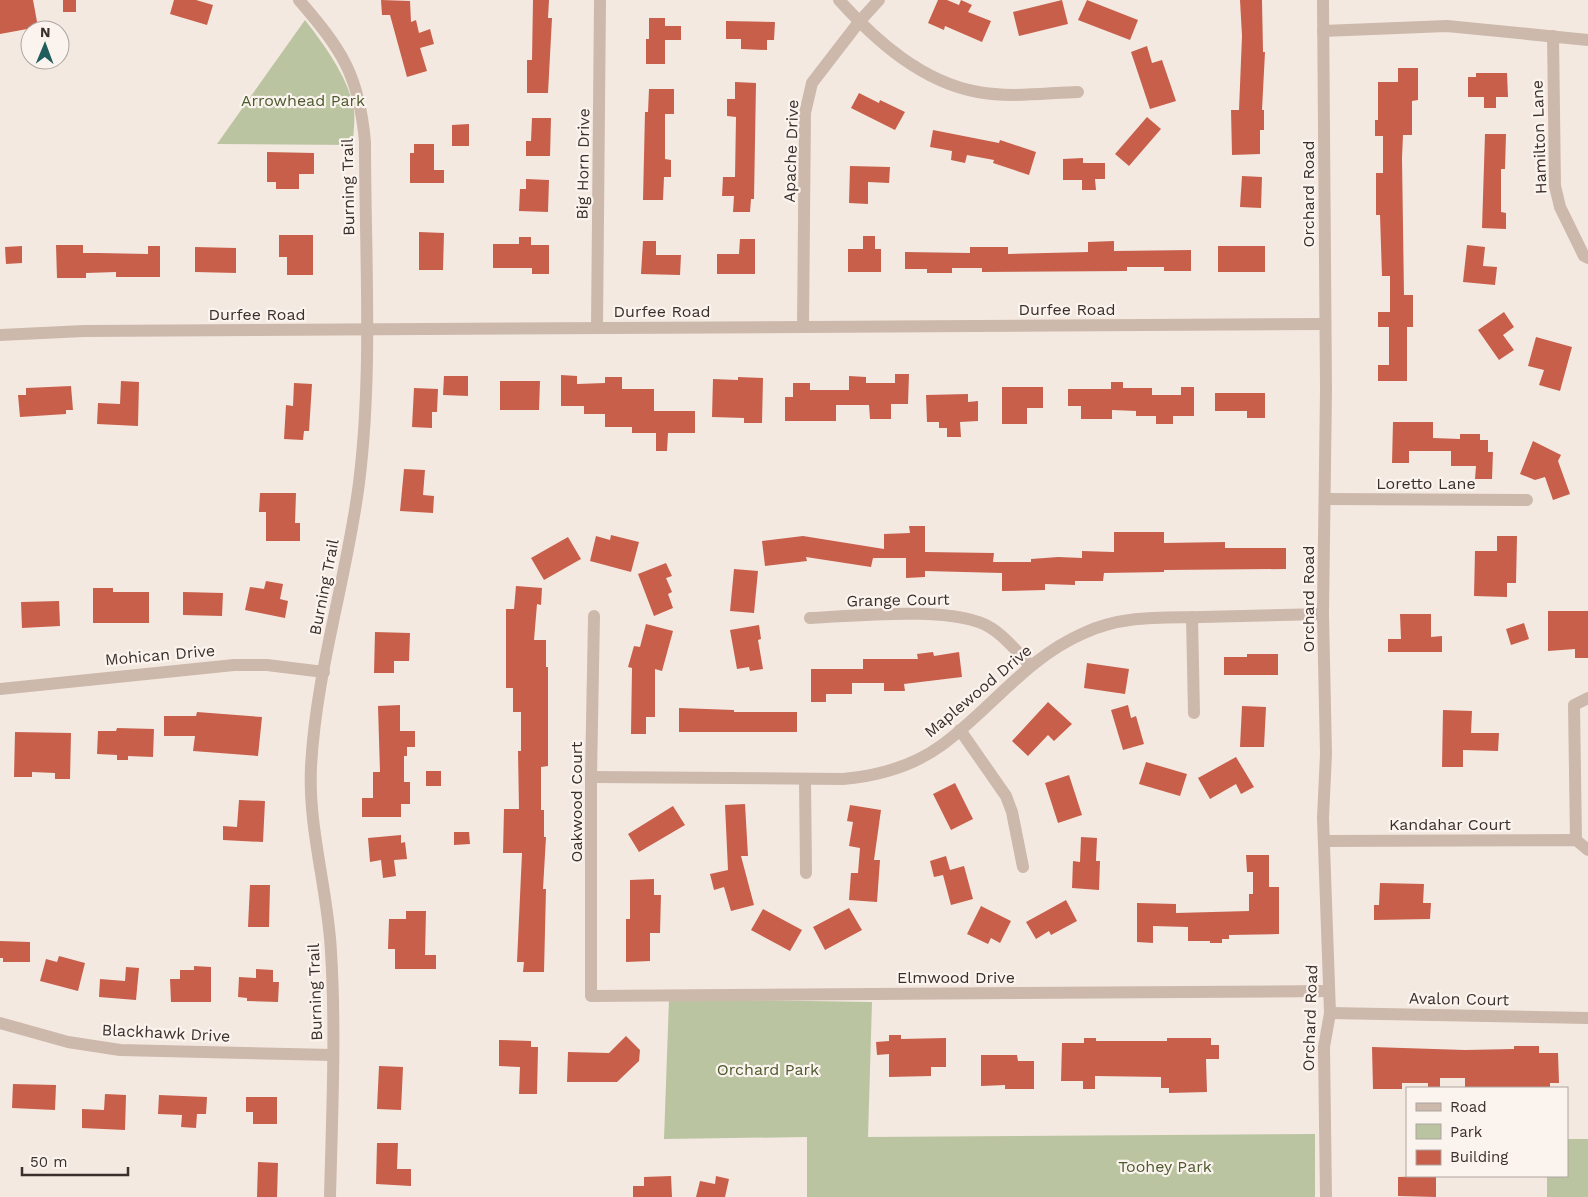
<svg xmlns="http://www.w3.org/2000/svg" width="1588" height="1197" font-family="'Work Sans',sans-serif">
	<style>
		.green { fill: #bbc4a0 }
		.building { fill: #c85f4b }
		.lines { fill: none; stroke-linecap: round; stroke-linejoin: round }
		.street { stroke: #cdb8ac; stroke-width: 12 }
		.labels { text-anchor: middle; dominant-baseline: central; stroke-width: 4.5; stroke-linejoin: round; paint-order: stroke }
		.park-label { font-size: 16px; fill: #4d5a2e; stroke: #fbf4ee }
		.street-label { font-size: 16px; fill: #3b2f2b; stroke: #fbf4ee }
	</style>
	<rect width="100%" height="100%" fill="#f4e9e1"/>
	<g class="green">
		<path d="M305 20C323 43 347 76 353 105 356 117 353 132 353 145L217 144Z"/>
		<path d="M669 999 872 1002 868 1137 1315 1134V1197H807V1137L664 1139Z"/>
		<path d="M1567 1139H1588V1197H1547V1176H1567Z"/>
	</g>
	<g class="building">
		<path d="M0 0H33L38 27 0 34Z"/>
		<rect x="63" y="0" width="13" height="12"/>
		<path d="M174 0H196L213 5 207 25 170 14Z"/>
		<path d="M381 0 410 1 411 22 416 20 419 33 430 29 434 44 420 48 427 71 407 77 390 15H382Z"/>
		<path d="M533 0H549L548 18H552L548 93H527V60H532Z"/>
		<path d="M938 0H947L959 5 961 0 972 5 968 12 991 21 982 42 945 26 944 30 928 23Z"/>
		<path d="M1062 0 1068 24 1019 36 1013 12Z"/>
		<path d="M1087 0 1138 20 1130 40 1078 20Z"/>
		<path d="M1240 0H1262L1263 52H1265L1262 110H1264V130H1260V154L1232 155 1231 110H1239L1242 36Z"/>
		<path d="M649 18H665V26H681V40H665V64H646V39H649Z"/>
		<path d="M726 21 775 22 774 40H767V50L741 49V39H726Z"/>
		<path d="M1147 46 1152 63 1162 60 1176 101 1150 109 1131 52Z"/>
		<path d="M1398 68H1418V100L1412 101V135H1403L1402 158 1404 295H1413V327H1407V381H1378V365H1389V327H1378V312H1390V276H1382L1380 215H1376V173H1383V136H1375V120H1378V82H1398Z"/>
		<path d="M1476 73H1507L1508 97H1496V108H1484V97H1468V77H1476Z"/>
		<path d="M735 82 756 83 754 199H751L750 212H733L734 196H722L723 177H735L736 117 727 116V99H735Z"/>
		<path d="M649 89H674V114H665V159L671 160V177H664L663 200H643L645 112H648Z"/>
		<path d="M859 93 879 103 880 100 905 112 895 130 851 108Z"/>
		<path d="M1147 117 1161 129 1129 166 1115 154Z"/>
		<path d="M532 118H551L550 156H526V141H531Z"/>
		<path d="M469 124V146H452V125Z"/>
		<path d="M933 130 999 143 1000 140 1036 152 1029 175 993 163 994 160 967 155 965 163 951 160 952 151 930 147Z"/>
		<path d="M1485 134H1506L1505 169H1501V212L1506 213V229L1482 228Z"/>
		<path d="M414 144H434V170H444V183H410V153H414Z"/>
		<path d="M267 152 314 153V174H299V189H276V182H267Z"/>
		<path d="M1083 158V163H1105V179H1095L1096 190H1082V180H1063V159Z"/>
		<path d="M850 166 890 167 889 183 868 182V204L849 203Z"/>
		<path d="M1242 176 1262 177 1261 208 1240 207Z"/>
		<path d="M526 179 549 180 548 212 519 211 520 189H526Z"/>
		<path d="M419 232 444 233 443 270H419Z"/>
		<path d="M279 235H313V275H287V257H279Z"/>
		<path d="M863 236H875V249H881V272H848V249H863Z"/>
		<path d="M519 237H531V245H549V274H532V268H493V244H519Z"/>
		<path d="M740 239H755V274H717V254H739Z"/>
		<path d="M643 241H656V255H681L680 275 641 274Z"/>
		<path d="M1114 241V251L1191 250V271H1164V267H1127V271L982 272V268H952V273H927V269H905V252L970 253V247H1008V254L1088 252V242Z"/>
		<path d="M56 245H83V253H98L148 254V246H160V277H116V272L86 273V278H57Z"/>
		<path d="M1467 245 1485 247 1483 266 1497 267 1495 285 1463 282Z"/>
		<path d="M22 246V263L6 264 5 247Z"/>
		<rect x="1218" y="246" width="47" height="26"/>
		<path d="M195 247 236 248V273L195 272Z"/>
		<path d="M1504 312 1514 327 1503 335 1514 350 1499 360 1478 330Z"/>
		<path d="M1536 337 1572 347 1560 391 1539 385 1544 370 1528 366Z"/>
		<path d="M895 374H909L908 404H891V419H870L869 405H836V421H785V397H793V383H810V390H849V376L866 377V383H895Z"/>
		<path d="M561 375 577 376V384L605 383V377H622V389H654V411H695V433H668L667 451H656V433H632V427H605V414H584V406H561Z"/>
		<path d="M444 376H468V396L443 395Z"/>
		<path d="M738 377 763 378 762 423H744V418L712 417 713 379 738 380Z"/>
		<path d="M121 381 139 382 138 426 97 424 98 403 120 404Z"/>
		<path d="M500 381H540L539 410H500Z"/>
		<path d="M1111 382H1123V388H1152V395H1181V387H1194V416H1173V424H1156V416H1136V411L1112 410V419H1081V406H1068V389H1111Z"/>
		<path d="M294 383 312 384 309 431H304L303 440 284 439 286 405 293 406Z"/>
		<path d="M71 386 73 410H66V414L20 417 18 395H26V388Z"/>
		<path d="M1002 387H1043V408H1027V424H1002Z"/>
		<path d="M414 388 438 389 437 412H432V428L412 427Z"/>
		<path d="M1215 393H1265V418H1247V411H1215Z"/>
		<path d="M968 394V402L978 401V421L960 422 961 437H947V428H939V422H927L926 395Z"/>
		<path d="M1393 422H1433V438L1460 439V434H1480V440H1488V452H1493L1492 479H1475L1476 466H1451V451H1409V463H1392Z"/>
		<path d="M1533 441 1561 455 1558 461 1570 494 1553 500 1545 477 1535 480 1520 474Z"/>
		<path d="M404 469 425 470 423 495 434 496 433 513 400 511Z"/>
		<path d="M260 493H296L295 523H300V541H266V512H259Z"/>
		<path d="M909 526H925V552L994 553 993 562H1031V559L1058 557 1082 558V551L1114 552V532H1164V543L1225 542V548H1286V569L1164 570V572L1104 573 1103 581H1075V585L1045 584V590L1002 591V573L925 571V577L906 578V558H873L871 567 806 557 807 561 765 566 762 541 803 536 884 549V534L910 533Z"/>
		<path d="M611 535 639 542 631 572 590 561 596 536 610 540Z"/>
		<path d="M1497 536H1517L1516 583H1507V597L1474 596 1475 551H1497Z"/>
		<path d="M568 537 581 559 544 580 531 558Z"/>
		<path d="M666 563 672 576 666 578 672 592 668 594 673 608 654 616 638 574Z"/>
		<path d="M734 569 758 571 754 613 730 611Z"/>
		<path d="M266 581 283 584 280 599 288 601 285 618 245 610 250 587 264 589Z"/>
		<path d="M516 586 542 588 541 605 537 604 534 640H546V667H548V766L541 767V810H544V837H546L543 889H546L544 972H523L524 962H517L522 853H503L504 809H519L518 751H521V712H513V688H506V609H514Z"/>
		<path d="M93 588H113V592H149V623H93Z"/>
		<path d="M183 592 223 593 222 616 183 615Z"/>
		<path d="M59 601 60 626 22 628 21 602Z"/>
		<path d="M1548 611H1588V658H1575V649L1548 651Z"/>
		<path d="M1400 614H1431V637L1442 636V652H1388V639H1401Z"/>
		<path d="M1524 623 1529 639 1511 645 1506 629Z"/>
		<path d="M646 624 673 631 662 671 655 669V717H646V734H631L632 668 628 667 634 646 640 647Z"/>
		<path d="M759 625 761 639 758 640 763 669 750 671 749 667 737 669 730 630Z"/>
		<path d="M375 632 410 633 409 661H394V673H374Z"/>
		<path d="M933 652 934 656 959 652 962 677 904 684 905 691H884V683H852V694H826V702H811V669H863V659H918L917 654Z"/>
		<path d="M1247 654H1278V675H1224V657H1247Z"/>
		<path d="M1087 663 1129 669 1125 694 1084 688Z"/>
		<path d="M1048 702 1072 724 1054 741 1048 735 1028 756 1012 741Z"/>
		<path d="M400 705V731H415V747H407V756H404V782H410V804H401V817H362V798H373V772H380L378 706Z"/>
		<path d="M1128 705 1131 718 1136 716 1144 744 1123 750 1111 710Z"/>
		<path d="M1242 706 1266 707 1264 747H1240Z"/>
		<path d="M679 708 734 710V712H797V732H679Z"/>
		<path d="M1443 710 1472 711 1471 733H1499L1498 751 1463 750V767H1442Z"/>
		<path d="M197 712 262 717 258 756 193 751 195 736H164V716H196Z"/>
		<path d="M117 728 154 729 153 757 128 756V760H117V755L97 754 98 731H116Z"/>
		<path d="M15 732 71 733 70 779H55V773L32 772V777H14Z"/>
		<path d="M1236 757 1254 787 1241 794 1236 784 1210 799 1198 778Z"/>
		<path d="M1146 762 1187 774 1180 796 1139 784Z"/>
		<rect x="426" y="771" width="15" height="15"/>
		<path d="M1069 775 1082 815 1058 823 1045 783Z"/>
		<path d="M955 783 973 819 951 830 933 794Z"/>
		<path d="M239 800 265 801 263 842 223 840V826L237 827Z"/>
		<path d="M745 804 748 856H741L754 905 731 911 724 887 714 890 710 874 728 870 725 805Z"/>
		<path d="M850 805 881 810 874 860H880L877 902 849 900 851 873H858L860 848 849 846 853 822 847 821Z"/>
		<path d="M673 806 685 825 639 852 628 834Z"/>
		<path d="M454 832H469L470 844 454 845Z"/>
		<path d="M401 835V843L405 842 407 859 394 860 396 876 383 878 381 860 370 862 368 838Z"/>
		<path d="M1081 837 1097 838 1096 861H1100L1099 890 1072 888 1073 861 1080 862Z"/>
		<path d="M1246 855H1269V887H1279V934L1229 935V939H1222V943H1210V941H1188V927L1153 926V943L1137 942V903L1176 904V913L1249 911V894H1253V872H1247Z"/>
		<path d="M946 856 950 870 964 866 973 899 951 905 943 875 934 877 930 861Z"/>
		<path d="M654 879V895H661L660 933H650V961L626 962V919H630V880Z"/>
		<path d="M1380 883 1424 884 1423 903H1431L1430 919 1374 920V905H1379Z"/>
		<path d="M250 885H270L269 927H248Z"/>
		<path d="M1066 900 1077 921 1051 935 1049 931 1036 939 1026 922Z"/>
		<path d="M981 906 1011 921 1000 943 991 938 988 944 967 934Z"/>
		<path d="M849 908 862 930 825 950 813 927Z"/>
		<path d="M763 909 802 930 790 951 751 930Z"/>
		<path d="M406 911H426L425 955H436V969H395V949H388L389 919H406Z"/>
		<path d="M0 941 30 942V962H3V958H0Z"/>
		<path d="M59 956 85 963 78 991 40 981 46 959 57 962Z"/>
		<path d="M194 966 211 967V1002H171L170 979H180V970H194Z"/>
		<path d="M126 967 139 968 136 1000 99 997 100 979 125 981Z"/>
		<path d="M256 969 273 970V982H279L278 1002 247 1001V998L238 997 239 977 256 978Z"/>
		<path d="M889 1035H901V1039L946 1038V1067H931V1076L889 1077V1054L877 1055 876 1042 889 1041Z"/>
		<path d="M626 1036 640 1050 639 1061 617 1082H567L568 1052 609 1053Z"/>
		<path d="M1084 1038H1096V1041H1167V1038H1211V1045H1219V1059H1206L1207 1092 1169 1093V1088H1161V1077L1095 1076V1089H1083V1081H1061L1062 1043H1084Z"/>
		<path d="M499 1040 531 1041V1047H538L537 1094H519L520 1067 499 1066Z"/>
		<path d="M1514 1046H1539V1053H1558L1559 1083H1550V1088H1465V1078H1440V1088L1428 1087V1083H1402V1089H1373L1372 1047 1465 1050 1514 1049Z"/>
		<path d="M981 1055H1017L1018 1061H1034V1089H1005V1085L981 1086Z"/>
		<path d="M379 1066 403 1067 401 1110 377 1109Z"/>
		<path d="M13 1084 56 1085 55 1110 12 1108Z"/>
		<path d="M105 1094 126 1095 125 1130 82 1128V1109L104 1110Z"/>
		<path d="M159 1095 207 1097 206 1114H197L196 1128 181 1127 182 1115 158 1114Z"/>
		<path d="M246 1097H277V1124H253V1112H246Z"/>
		<path d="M377 1143H398L397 1169H411V1186L376 1184Z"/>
		<path d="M258 1162 278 1163 277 1197H257Z"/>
		<path d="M671 1176 672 1197H633V1186H644V1177Z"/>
		<path d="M716 1176 729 1179 725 1197H696L700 1181 715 1184Z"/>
		<path d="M1436 1176V1197L1398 1196V1177Z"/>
	</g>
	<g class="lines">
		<g class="street">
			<path d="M299 0C342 50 359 75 365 142 365 255 373 371 359 483 347 578 316 671 311 767 308 829 328 890 331 952 336 1033 332 1115 330 1197"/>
			<path d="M839 0C876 41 922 82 978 92 1010 98 1045 93 1078 92"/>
			<path d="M1323 0 1326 390 1323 614 1326 754 1323 818 1330 1013 1324 1047 1326 1197"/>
			<path d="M1323 31 1447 26 1588 40"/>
			<path d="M1553 36 1555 186 1560 207 1584 256 1588 258"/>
			<path d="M803 327 805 113 812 83 859 22 879 0"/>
			<path d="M597 328 600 0"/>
			<path d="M0 335 84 331 1325 324"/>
			<path d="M1325 499 1527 500"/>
			<path d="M594 616 591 777V996L1329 991"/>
			<path d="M1192 617 1194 713"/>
			<path d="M810 618C854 616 956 605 991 628 1006 637 1018 653 1030 665"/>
			<path d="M0 689 234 665H267L324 672"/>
			<path d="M960 730 1006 796 1012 812 1023 867"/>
			<path d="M591 777 843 779C878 776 913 766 942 745 991 709 1026 658 1084 633 1123 615 1161 618 1202 617 1243 616 1283 615 1323 614"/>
			<path d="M805 779 806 873"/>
			<path d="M1576 840 1574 705 1588 698"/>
			<path d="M1324 841 1576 840 1588 850"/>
			<path d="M1330 1013 1588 1018"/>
			<path d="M0 1023 68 1042 120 1050 333 1055"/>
		</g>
	</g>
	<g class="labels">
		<g class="park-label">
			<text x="303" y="100">Arrowhead Park</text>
			<text x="768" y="1069">Orchard Park</text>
			<text x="1165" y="1166">Toohey Park</text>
		</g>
		<g class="street-label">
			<text transform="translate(1539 137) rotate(-92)">Hamilton Lane</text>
			<text transform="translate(791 151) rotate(-88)">Apache Drive</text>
			<text transform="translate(583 164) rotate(-89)">Big Horn Drive</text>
			<text transform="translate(348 187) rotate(-91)">Burning Trail</text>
			<text transform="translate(1308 194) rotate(-90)">Orchard Road</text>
			<text x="1067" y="309">Durfee Road</text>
			<text x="662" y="311">Durfee Road</text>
			<text x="257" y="314">Durfee Road</text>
			<text x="1426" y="483">Loretto Lane</text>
			<text transform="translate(324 587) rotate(-79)">Burning Trail</text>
			<text transform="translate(1308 599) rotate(-90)">Orchard Road</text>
			<text transform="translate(898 600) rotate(-1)">Grange Court</text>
			<text transform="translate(160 655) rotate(-5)">Mohican Drive</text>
			<text transform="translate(978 691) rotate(-40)">Maplewood Drive</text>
			<text transform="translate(576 802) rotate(-90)">Oakwood Court</text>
			<text x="1450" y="824">Kandahar Court</text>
			<text x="956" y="977">Elmwood Drive</text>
			<text transform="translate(315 992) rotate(-92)">Burning Trail</text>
			<text transform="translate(1459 999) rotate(1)">Avalon Court</text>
			<text transform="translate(1310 1018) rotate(-88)">Orchard Road</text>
			<text transform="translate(166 1033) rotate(3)">Blackhawk Drive</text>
		</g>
	</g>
	<rect x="1406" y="1087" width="162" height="90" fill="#fbf4ee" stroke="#aea5a0"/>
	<rect x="1416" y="1103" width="25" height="8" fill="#cdb8ac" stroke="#aea5a0"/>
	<text x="1450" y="1112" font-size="15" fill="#3b2f2b">Road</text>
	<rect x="1416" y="1124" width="25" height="15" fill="#bbc4a0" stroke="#aea5a0"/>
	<text x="1450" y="1137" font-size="15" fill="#3b2f2b">Park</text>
	<rect x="1416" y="1150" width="25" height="15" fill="#c85f4b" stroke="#aea5a0"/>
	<text x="1450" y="1162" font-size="15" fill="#3b2f2b">Building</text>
	<g transform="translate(45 45) rotate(1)"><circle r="24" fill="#fbf4ee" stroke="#aea5a0"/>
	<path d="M0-4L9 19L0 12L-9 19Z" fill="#1f5e5d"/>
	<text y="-8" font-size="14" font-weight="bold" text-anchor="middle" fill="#3b2f2b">N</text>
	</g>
	<path d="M22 1167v8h106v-8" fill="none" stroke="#3b2f2b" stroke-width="2.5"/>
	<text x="30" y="1167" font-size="15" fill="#3b2f2b" stroke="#fbf4ee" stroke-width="4" paint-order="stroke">50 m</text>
</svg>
